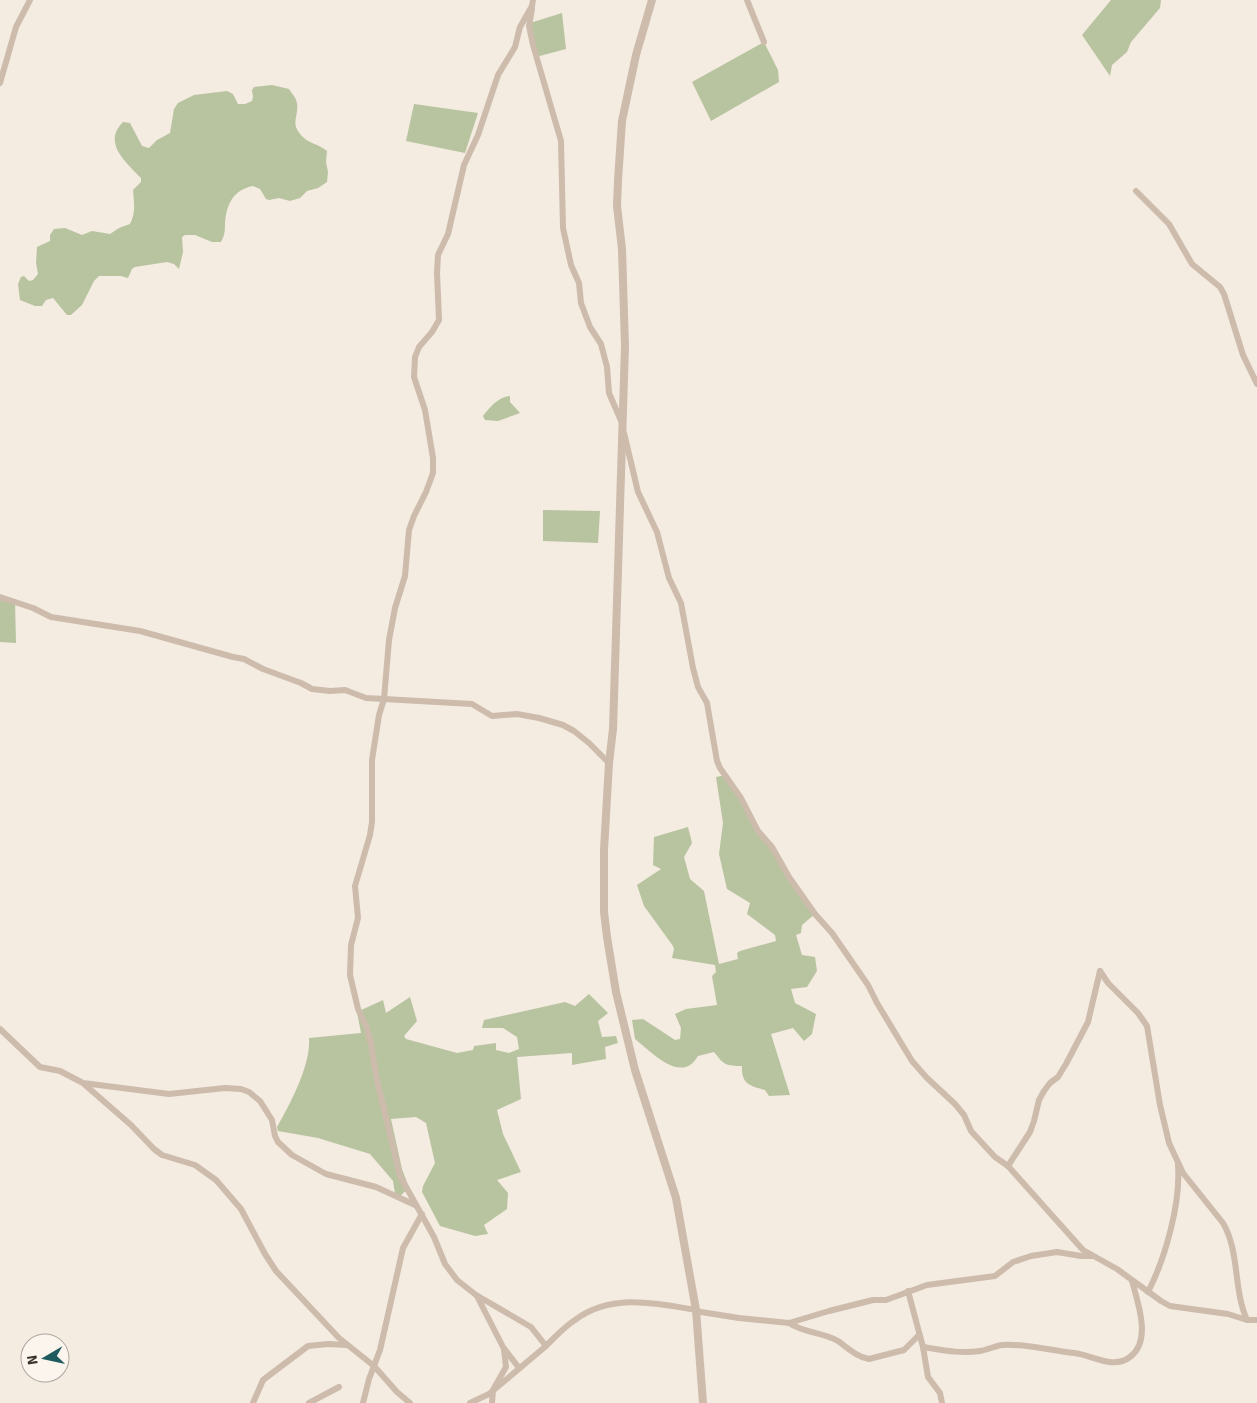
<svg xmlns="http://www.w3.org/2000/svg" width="1257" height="1403" font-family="Signika,sans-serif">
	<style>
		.green { fill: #b8c4a0 }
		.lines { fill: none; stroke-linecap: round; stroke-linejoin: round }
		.minor { stroke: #cdbbac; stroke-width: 6 }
		.tertiary { stroke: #cdbbac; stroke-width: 8 }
	</style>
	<rect width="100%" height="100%" fill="#f4ebe1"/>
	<g class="green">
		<path d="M1111 0H1161L1160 8 1131 42 1127 52 1112 65 1110 76 1082 35Z"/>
		<path d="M562 13 566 49 536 57 530 23Z"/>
		<path d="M764 42 778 70 779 82 711 121 692 82Z"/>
		<path d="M272 85 289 89C292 94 296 97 297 103 299 118 289 123 303 137 308 143 319 144 327 151L326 162 328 172 327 182 318 188 307 191 300 198 290 201 279 198 269 200 266 199 260 189 253 186C233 190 227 204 225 222 225 230 225 235 221 242H212L195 235H185L182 237 183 252 179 269 174 264 167 262 135 267 132 269 128 278 121 276H99L94 281 82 305 71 315H67L53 298 46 300 42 306H35L20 300 18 284 21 277 24 276 29 281 33 280 38 274 36 263 37 247 50 241V235L54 229 65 228 82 235 92 231 110 234 119 228 130 224C136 213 134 202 133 190L141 182V178C126 162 102 143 123 122L130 123 142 146 149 148 157 140 170 133 174 109 178 103 194 95 227 91 233 94 238 104H245L252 101 253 97 252 90 254 87Z"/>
		<path d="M414 104 478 113 465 153 406 141Z"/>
		<path d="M510 396V402L520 413 498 421 485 420 483 416C490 407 498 397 510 396Z"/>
		<path d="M543 510 600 511 598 543 543 541Z"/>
		<path d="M0 597 15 602 16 643 0 642Z"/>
		<path d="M726 775 753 821 815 914 802 925 801 933 796 935 802 955 815 957 817 971 807 987 791 989 795 1003 816 1014 812 1034 804 1041 793 1028 771 1034 790 1095 769 1096 765 1090C750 1086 741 1084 742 1066 726 1066 724 1065 714 1052L698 1056C696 1059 693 1063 690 1065 673 1076 648 1049 635 1039L632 1020 643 1019 675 1040 680 1039 681 1028 675 1014 686 1009 717 1005 712 976 716 972 715 965 672 958 674 949 673 946 644 906 637 885 661 869 653 865 654 837 688 827 692 843 684 857 690 879 704 891 719 964 738 959 737 953 740 951 776 941 775 935 747 914 750 903 727 889 719 854 723 823 716 777Z"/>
		<path d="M589 994 608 1013 598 1021 602 1037 616 1036 618 1043 605 1047 606 1059 572 1065V1053L517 1057 521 1099 497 1110 503 1134 521 1172 497 1180 508 1193 507 1209 484 1225 488 1234 475 1236 440 1226 422 1192 423 1186 435 1163 426 1123 416 1117 391 1119 402 1169 409 1188 400 1196 395 1194 393 1181 370 1154 318 1138 278 1131 277 1127C290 1104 311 1065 309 1038L361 1033 357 1012 383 1000 386 1013 410 997 417 1021 404 1036 406 1039 457 1053 473 1050 474 1046 496 1043V1050L509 1053 519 1049 517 1037 503 1028H482L484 1020 565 1002 575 1006Z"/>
	</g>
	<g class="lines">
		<g class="minor">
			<path d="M533 0 532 6 520 27 515 47 498 75 478 135 464 165 448 234 438 255 437 273 439 320 432 332 419 347 415 357 414 377 425 410 433 458V473L426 492 414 516 409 530 405 576 395 608 389 640 384 699 379 715 372 760V822L370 835 355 886 358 918 351 945 350 975 358 1009 367 1028 371 1044 377 1080 400 1176 434 1237 445 1264 457 1280 476 1295 531 1327 546 1346C555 1337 564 1327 575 1320 611 1293 655 1303 696 1310L701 1312 739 1318 789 1323 829 1311 873 1300H886L927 1285 995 1276 1013 1262 1031 1256 1057 1252 1081 1256H1092"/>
			<path d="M747 0 764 42"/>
			<path d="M532 9 529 26 533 45 561 141 563 228 571 265 579 283 581 303 590 327 601 344 607 367 609 393 622 423"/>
			<path d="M0 83 16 27 30 0"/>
			<path d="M1136 191 1169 224 1192 264 1220 287 1224 294 1243 355 1257 384"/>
			<path d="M624 433 638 492 657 532 669 578 681 603 693 668 698 687 707 703 717 761 720 768 741 798 758 831 772 847 789 877 815 914 832 933 868 985 877 1003 912 1061 927 1078 955 1104 964 1115 971 1131 995 1157 1008 1166 1083 1250 1117 1269 1161 1301 1170 1306 1228 1314 1247 1320H1257"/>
			<path d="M0 597 33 608 51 617 140 631 233 657 244 659 263 669 301 683 312 689 330 691 345 690 366 698 384 699 472 704 492 716 517 714 539 718 563 725 574 731 589 743 609 763"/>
			<path d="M1100 971 1108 983 1138 1013 1147 1026 1160 1105 1169 1143 1183 1173 1223 1223C1240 1252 1233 1289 1247 1320"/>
			<path d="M0 1029 40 1067 60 1071 83 1083 169 1094 225 1088 241 1089 249 1092 260 1101 272 1120 275 1136 278 1142 292 1155 326 1174 376 1187 415 1205"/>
			<path d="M84 1084 131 1125 154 1149 162 1155 195 1165 216 1180 241 1209 265 1254 276 1271 339 1338 374 1366 397 1392 410 1403"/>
			<path d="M1008 1166 1030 1132 1034 1121 1039 1100 1044 1091 1050 1083 1058 1077 1066 1064 1088 1022 1100 971"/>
			<path d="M908 1291 923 1347 928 1377 940 1393 942 1403"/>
			<path d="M1148 1292C1165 1259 1181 1203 1178 1165"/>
			<path d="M477 1296 503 1347 519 1368"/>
			<path d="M789 1323C806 1334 824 1332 838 1341 848 1348 857 1357 869 1359L904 1350 919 1335"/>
			<path d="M923 1347C942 1350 960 1354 980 1351 987 1350 995 1346 1002 1345 1024 1343 1052 1351 1074 1353 1092 1355 1113 1370 1130 1357 1152 1341 1138 1303 1132 1281"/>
			<path d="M253 1403 263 1380 308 1346 328 1344 347 1345"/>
			<path d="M309 1403 339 1387"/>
			<path d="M363 1403 369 1379 380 1350 403 1248 422 1214"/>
			<path d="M470 1403 489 1394 546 1346"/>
			<path d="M492 1403 493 1390 506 1367 504 1350"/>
		</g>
		<path class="tertiary" d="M652 0 636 55 622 121 618 180 617 206 622 249 625 346 613 729 609 763 604 850V912L607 937 616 992 635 1070 676 1198 696 1310 703 1403"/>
	</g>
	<g transform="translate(45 1358) rotate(261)"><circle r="24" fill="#fbf5ee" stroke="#aea6a0"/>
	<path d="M0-4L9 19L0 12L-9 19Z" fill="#1f5a5e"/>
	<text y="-8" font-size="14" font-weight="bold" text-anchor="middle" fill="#3b302b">N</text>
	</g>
</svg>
